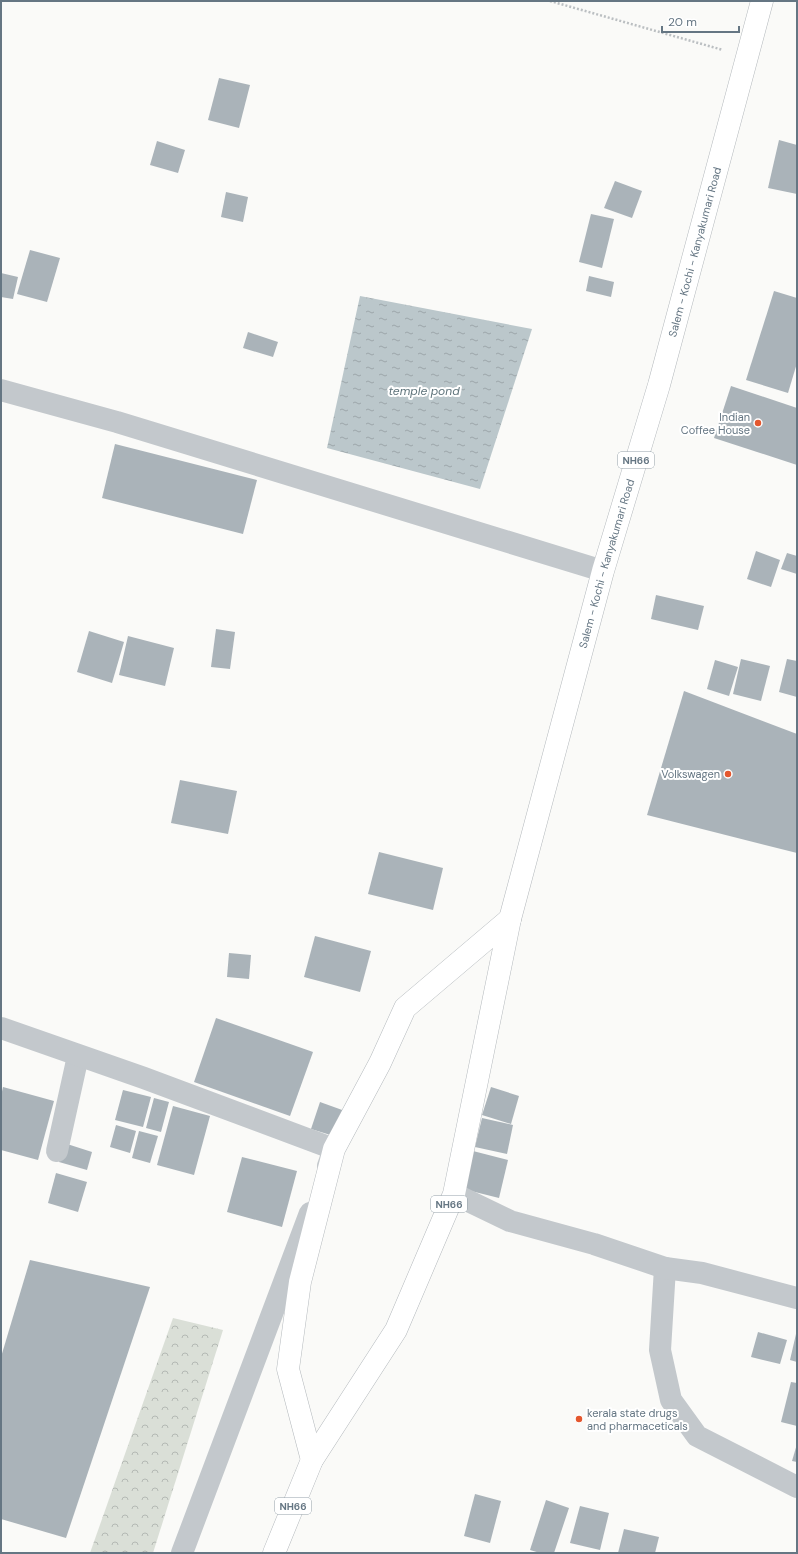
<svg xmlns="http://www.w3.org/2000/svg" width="798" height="1554" font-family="'DM Sans',sans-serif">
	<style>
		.park { fill: url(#park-crowns) }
		.water { fill: url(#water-ripples) }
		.building { fill: #aab3b9 }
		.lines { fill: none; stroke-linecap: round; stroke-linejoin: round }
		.trunk-casing { stroke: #b4b9bd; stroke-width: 23 }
		.path { stroke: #bbbfc2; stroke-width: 2.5; stroke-dasharray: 2 2; stroke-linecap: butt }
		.minor { stroke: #c3c8cc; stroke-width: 22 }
		.tertiary { stroke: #c3c8cc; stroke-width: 22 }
		.trunk { stroke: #fff; stroke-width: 22 }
		.poi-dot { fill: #e4572e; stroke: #fff; stroke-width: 1.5 }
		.labels { text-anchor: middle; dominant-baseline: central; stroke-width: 4; stroke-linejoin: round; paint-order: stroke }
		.shield { fill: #fff; stroke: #939fa8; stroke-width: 1 }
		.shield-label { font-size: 10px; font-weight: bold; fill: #657683 }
		.street-label { font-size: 11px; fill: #657683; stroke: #fff }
		.poi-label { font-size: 11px; fill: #657683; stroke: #fff; text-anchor: end }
		.water-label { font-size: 12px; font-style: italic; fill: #60757c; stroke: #fff }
	</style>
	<defs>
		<pattern id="park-crowns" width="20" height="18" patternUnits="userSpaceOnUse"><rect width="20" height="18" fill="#dadfd7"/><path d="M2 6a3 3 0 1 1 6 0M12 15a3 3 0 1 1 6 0" fill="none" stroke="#b4b9b4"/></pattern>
		<pattern id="water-ripples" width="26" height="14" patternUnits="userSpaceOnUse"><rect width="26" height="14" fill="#bbc7cb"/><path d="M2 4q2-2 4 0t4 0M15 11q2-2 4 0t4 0" fill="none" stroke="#9ca6aa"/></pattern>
	</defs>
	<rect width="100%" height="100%" fill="#fafaf8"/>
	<path class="park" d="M173 1318 223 1330 153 1553H90Z"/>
	<path class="water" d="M360 296 532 329 480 489 327 448Z"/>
	<g class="building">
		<path d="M219 78 250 85 239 128 208 120Z"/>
		<path d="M779 140 797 145V194L768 188Z"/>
		<path d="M157 141 185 150 178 173 150 165Z"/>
		<path d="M615 181 642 191 632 218 604 208Z"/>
		<path d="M226 192 248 197 243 222 221 217Z"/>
		<path d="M591 214 614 219 602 268 579 262Z"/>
		<path d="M30 250 60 258 47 302 17 294Z"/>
		<path d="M1 273 18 277 13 299 1 297Z"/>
		<path d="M589 276 614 282 611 297 586 291Z"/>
		<path d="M774 291 797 298V363L788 393 746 380Z"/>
		<path d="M248 332 278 342 273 357 243 348Z"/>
		<path d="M731 386 797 408V465L714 438Z"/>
		<path d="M115 444 257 480 243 534 102 498Z"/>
		<path d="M756 551 780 560 771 587 747 579Z"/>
		<path d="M787 553 797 556V574L781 569Z"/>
		<path d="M656 595 704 606 698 630 651 619Z"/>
		<path d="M216 629 235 632 230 669 211 667Z"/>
		<path d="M89 631 124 642 112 683 77 672Z"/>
		<path d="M128 636 174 648 165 686 119 675Z"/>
		<path d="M741 659 770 666 761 701 733 694Z"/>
		<path d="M787 659 797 661V697L779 692Z"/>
		<path d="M715 660 738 667 729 696 707 689Z"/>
		<path d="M684 691 797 734V853L647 815Z"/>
		<path d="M180 780 237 791 228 834 171 823Z"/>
		<path d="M379 852 443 868 433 910 368 894Z"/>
		<path d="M315 936 371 951 360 992 304 977Z"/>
		<path d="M229 953 251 955 249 979 227 977Z"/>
		<path d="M216 1018 313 1052 290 1116 194 1082Z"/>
		<path d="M3 1087 54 1101 38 1160 1 1150V1096Z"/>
		<path d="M491 1087 519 1096 511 1124 482 1115Z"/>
		<path d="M123 1090 151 1097 143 1127 115 1120Z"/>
		<path d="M154 1098 169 1102 161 1132 146 1128Z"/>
		<path d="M320 1102 345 1111 337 1137 311 1129Z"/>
		<path d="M173 1106 210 1116 194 1175 157 1165Z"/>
		<path d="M482 1118 513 1125 507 1154 475 1147Z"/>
		<path d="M116 1125 136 1131 130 1153 110 1147Z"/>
		<path d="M139 1131 158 1136 150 1163 132 1158Z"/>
		<path d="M64 1143 92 1152 87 1170 59 1162Z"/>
		<path d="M473 1151 508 1160 499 1198 463 1189Z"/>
		<path d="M242 1157 297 1171 282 1227 227 1212Z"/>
		<path d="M56 1173 87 1182 78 1212 48 1203Z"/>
		<path d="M30 1260 150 1287 66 1538 1 1519V1357Z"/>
		<path d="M758 1332 787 1340 780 1364 751 1357Z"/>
		<path d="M796 1334H797V1362L790 1360Z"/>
		<path d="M791 1382 797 1383V1426L781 1422Z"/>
		<path d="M797 1444V1462L792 1461Z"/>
		<path d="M475 1494 501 1501 490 1543 464 1536Z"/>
		<path d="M546 1500 569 1508 554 1553H540L530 1550Z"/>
		<path d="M580 1506 609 1513 600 1550 570 1543Z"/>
		<path d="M624 1529 659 1537 655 1553H618Z"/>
	</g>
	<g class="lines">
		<defs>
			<g id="trunk">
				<path d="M312 1460 288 1369 300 1282 334 1149 380 1063 405 1008 510 919"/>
				<path id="s1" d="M274 1553 312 1460 396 1330 454 1194 510 919 603 571 659 385 762 1"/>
			</g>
		</defs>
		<use href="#trunk" class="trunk-casing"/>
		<path class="path" d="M550 1 723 50"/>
		<g class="minor">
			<path d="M1 390 117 422 603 571"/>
			<path d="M57 1151 78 1056"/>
			<path d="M665 1268 660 1350 671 1400 697 1436 797 1487"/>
		</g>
		<g class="tertiary">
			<path d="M1 1028 144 1078 334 1149 328 1166"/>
			<path d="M454 1194 510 1221 594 1244 665 1268 702 1273 797 1298"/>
			<path d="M182 1553 310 1213"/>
		</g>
		<use href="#trunk" class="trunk"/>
	</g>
	<g class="poi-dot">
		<circle cx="758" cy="423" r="4"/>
		<circle cx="728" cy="774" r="4"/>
		<circle cx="579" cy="1419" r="4"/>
	</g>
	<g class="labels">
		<g class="shield">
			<rect x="618" y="452" width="36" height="16" rx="3"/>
			<rect x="431" y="1196" width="36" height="16" rx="3"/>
			<rect x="275" y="1498" width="36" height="16" rx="3"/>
		</g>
		<g class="shield-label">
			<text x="636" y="460">NH66</text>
			<text x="449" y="1204">NH66</text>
			<text x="293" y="1506">NH66</text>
		</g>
		<g class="street-label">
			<text stroke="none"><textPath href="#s1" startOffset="1376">Salem - Kochi - Kanyakumari Road</textPath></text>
			<text stroke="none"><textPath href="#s1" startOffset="1052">Salem - Kochi - Kanyakumari Road</textPath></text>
		</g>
		<g class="poi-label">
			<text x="750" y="417">Indian<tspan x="750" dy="13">Coffee House</tspan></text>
			<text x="720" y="774">Volkswagen</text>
			<text x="587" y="1413" text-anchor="start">kerala state drugs<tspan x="587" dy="13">and pharmaceticals</tspan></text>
		</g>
		<g class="water-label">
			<text x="424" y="391">temple pond</text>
		</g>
	</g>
	<rect width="798" height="1554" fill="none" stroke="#657683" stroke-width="4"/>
	<path d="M662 26v6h77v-6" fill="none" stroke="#657683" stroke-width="2"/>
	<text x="668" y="26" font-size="12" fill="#657683" stroke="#ffffff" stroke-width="3" paint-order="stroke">20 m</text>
</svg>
